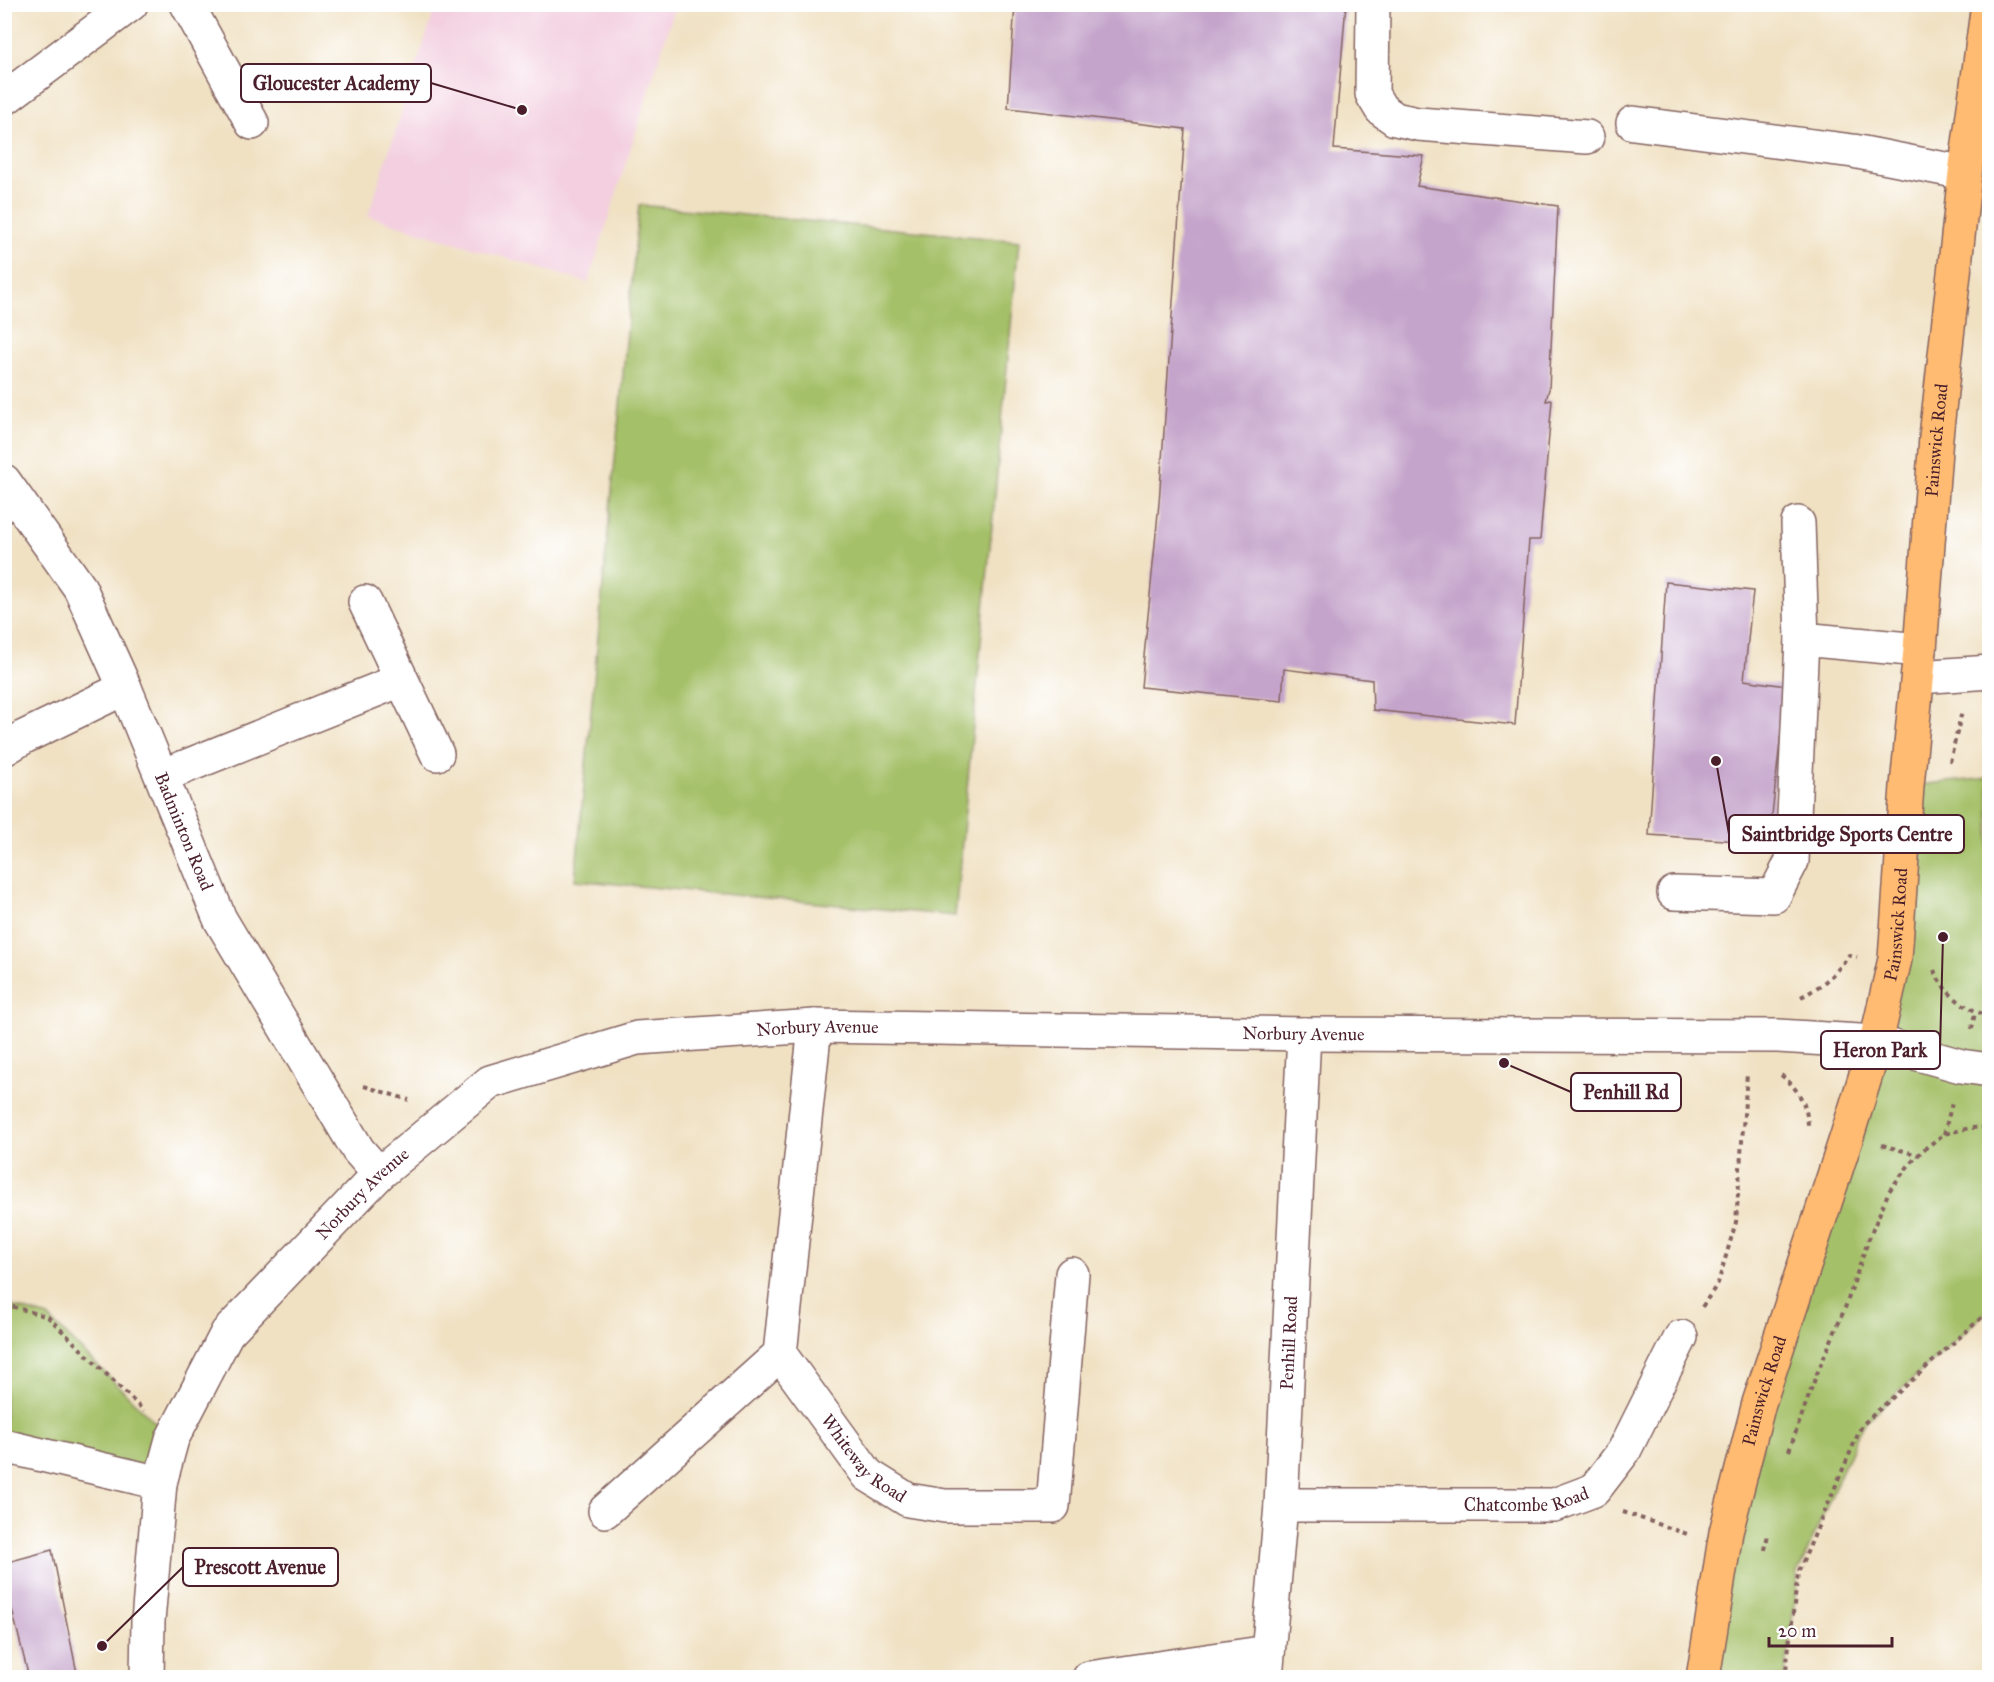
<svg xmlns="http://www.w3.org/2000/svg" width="1994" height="1682" font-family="'IM FELL Great Primer',serif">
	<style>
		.built { fill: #f3cfdf }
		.green { fill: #a4c067; stroke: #777049; stroke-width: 1.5 }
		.building { fill: #c5a4cb }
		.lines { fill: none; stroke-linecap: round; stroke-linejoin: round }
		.minor-casing { stroke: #846360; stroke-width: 36 }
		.major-casing { stroke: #846360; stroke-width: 36 }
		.path { stroke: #846360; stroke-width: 4; stroke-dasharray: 4.5 4.5; stroke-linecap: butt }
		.minor { stroke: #fff; stroke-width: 33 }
		.major { stroke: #ffbb71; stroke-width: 33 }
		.labels { text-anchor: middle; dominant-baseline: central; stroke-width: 4.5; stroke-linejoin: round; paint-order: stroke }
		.street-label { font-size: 18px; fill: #4a1f2b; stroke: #fff }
		.leader { fill: none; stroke: #4a1f2b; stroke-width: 2 }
		.callout-dot { fill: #4a1f2b; stroke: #fff; stroke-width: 2 }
		.callout { fill: #fff; stroke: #4a1f2b; stroke-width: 2 }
		.callout-label { font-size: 20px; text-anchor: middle; font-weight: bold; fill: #4a1f2b }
	</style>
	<rect width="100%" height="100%" fill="#fff"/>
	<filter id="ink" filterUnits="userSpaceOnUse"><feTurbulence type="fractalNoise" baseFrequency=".0167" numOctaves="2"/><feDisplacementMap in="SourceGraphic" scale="12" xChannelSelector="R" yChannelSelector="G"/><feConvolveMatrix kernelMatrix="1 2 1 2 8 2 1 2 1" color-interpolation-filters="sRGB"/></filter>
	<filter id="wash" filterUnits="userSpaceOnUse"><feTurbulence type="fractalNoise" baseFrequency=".008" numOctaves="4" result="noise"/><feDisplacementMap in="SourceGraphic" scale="24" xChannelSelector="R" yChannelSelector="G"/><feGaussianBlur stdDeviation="1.35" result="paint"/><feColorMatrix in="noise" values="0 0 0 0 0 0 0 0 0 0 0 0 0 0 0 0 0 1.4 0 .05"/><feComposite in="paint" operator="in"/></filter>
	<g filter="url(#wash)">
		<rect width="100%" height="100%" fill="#f0e1c3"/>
		<path class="built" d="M436 5H676L588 283 368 216Z"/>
		<g class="green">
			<path d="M639 205 1019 241 955 916 575 880Z"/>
			<path d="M1989 778V1310L1862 1425 1798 1573 1785 1677 1703 1678 1710 1627 1876 1042 1907 786Z"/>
			<path d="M4 1304 48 1317 172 1439 160 1483 5 1446Z"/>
		</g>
		<g id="blocks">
			<g class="building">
				<path d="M1015 4H1346L1334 149 1424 156 1417 186 1558 206 1549 389 1546 401 1552 400 1540 540H1529L1515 725 1373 710 1372 680 1284 669 1282 701 1141 687 1159 503 1185 129 1008 108Z"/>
				<path d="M1666 582 1753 591 1744 680 1786 686 1769 843 1649 835Z"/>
				<path d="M52 1550 78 1678H29L4 1577V1563Z"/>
			</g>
		</g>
	</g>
	<g filter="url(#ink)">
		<use href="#blocks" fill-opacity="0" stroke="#846360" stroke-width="1.5"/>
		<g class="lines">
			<defs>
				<g id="minor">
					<path d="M187 4 252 123"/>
					<path d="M1373 4 1372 94 1381 109 1395 119 1418 124 1587 137"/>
					<path d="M4 99 131 4"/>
					<path d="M1633 123 1853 151 1965 173"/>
					<path id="s1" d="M4 481 80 588 125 688 220 919 358 1150 379 1174"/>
					<path d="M1798 523 1802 639 1920 650"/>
					<path d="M365 602 437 754"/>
					<path d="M1918 677 1990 672"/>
					<path d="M4 749 24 737 125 688"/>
					<path d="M162 776 401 680"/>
					<path d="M1674 893 1774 896 1792 861 1802 639"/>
					<path id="s2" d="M780 1354 868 1475 908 1500 945 1506H1053L1072 1274"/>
					<path d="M4 1446 160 1483"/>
					<path id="s3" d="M1281 1505H1554L1594 1490 1624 1451 1681 1337"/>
					<path d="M605 1511 780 1354 815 1026"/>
					<path id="s4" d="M147 1678 148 1621 160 1483 172 1439 227 1333 379 1174 490 1082 637 1038 815 1026 1304 1034 1778 1036 1876 1042 1961 1066 1990 1070"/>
					<path d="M1089 1678 1268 1652"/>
					<path id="s5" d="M1266 1678 1281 1505 1304 1034"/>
				</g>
				<g id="major">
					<path id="s6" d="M1703 1678 1726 1532 1759 1403 1847 1136 1876 1042 1895 959 1907 786 1920 650 1936 437 1965 173 1988 4"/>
				</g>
			</defs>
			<use href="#minor" class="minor-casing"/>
			<use href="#major" class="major-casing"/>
			<g class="path">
				<path d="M1950 762 1962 711"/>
				<path d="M1934 970C1943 993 1966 1010 1990 1016"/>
				<path d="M1801 997C1821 987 1836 974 1849 955L1857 957"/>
				<path d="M1972 1029 1975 1012"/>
				<path d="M1781 1075C1798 1088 1808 1106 1808 1127"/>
				<path d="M364 1086 409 1100"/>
				<path d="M1944 1134 1952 1103"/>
				<path d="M1882 1145 1918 1155"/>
				<path d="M4 1304 48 1317 144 1411"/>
				<path d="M1702 1307 1718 1283 1736 1222 1747 1074"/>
				<path d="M1789 1451 1816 1376 1845 1308 1868 1241 1889 1191 1909 1165 1923 1150 1944 1134 1970 1128 1990 1127"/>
				<path d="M1623 1512 1687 1534"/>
				<path d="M1765 1550 1768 1534"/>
				<path d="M1785 1678 1798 1573 1862 1425 1990 1310"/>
			</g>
			<use href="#minor" class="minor"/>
			<use href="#major" class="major"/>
		</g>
	</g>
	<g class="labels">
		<g class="street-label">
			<text stroke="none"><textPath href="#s6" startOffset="1266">Painswick Road</textPath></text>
			<text stroke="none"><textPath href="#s1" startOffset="396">Badminton Road</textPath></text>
			<text stroke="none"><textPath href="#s6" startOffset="780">Painswick Road</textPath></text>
			<text stroke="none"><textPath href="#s4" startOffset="1059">Norbury Avenue</textPath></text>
			<text stroke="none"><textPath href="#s4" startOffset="1545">Norbury Avenue</textPath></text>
			<text stroke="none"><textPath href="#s4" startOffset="555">Norbury Avenue</textPath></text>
			<text stroke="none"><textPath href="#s5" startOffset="336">Penhill Road</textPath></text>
			<text stroke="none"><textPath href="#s6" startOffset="294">Painswick Road</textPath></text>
			<text stroke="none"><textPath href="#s2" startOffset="135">Whiteway Road</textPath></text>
			<text stroke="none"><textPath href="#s3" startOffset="246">Chatcombe Road</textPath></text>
		</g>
	</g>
	<path class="leader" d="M522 110L431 83M1716 761L1729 834M1943 937L1940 1050M1504 1063L1571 1092M102 1646L183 1567"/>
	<g class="callout-dot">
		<circle cx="522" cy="110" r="6"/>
		<circle cx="1716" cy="761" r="6"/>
		<circle cx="1943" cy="937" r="6"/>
		<circle cx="1504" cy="1063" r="6"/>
		<circle cx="102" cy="1646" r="6"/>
	</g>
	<g class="callout">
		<rect x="241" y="64" width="190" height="38" rx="6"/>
		<rect x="1729" y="815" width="235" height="38" rx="6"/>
		<rect x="1821" y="1031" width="119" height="38" rx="6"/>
		<rect x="1571" y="1073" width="110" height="38" rx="6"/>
		<rect x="183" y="1548" width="155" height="38" rx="6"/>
	</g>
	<g class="callout-label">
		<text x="336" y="90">Gloucester Academy</text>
		<text x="1847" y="841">Saintbridge Sports Centre</text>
		<text x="1880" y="1057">Heron Park</text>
		<text x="1626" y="1099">Penhill Rd</text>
		<text x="260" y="1574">Prescott Avenue</text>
	</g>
	<rect width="1994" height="1682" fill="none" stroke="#fff" stroke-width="24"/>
	<path d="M1769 1637v9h123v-9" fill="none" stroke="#4a1f2b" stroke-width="3"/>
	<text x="1778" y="1637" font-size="18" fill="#4a1f2b" stroke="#ffffff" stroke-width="4.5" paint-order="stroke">20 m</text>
</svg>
